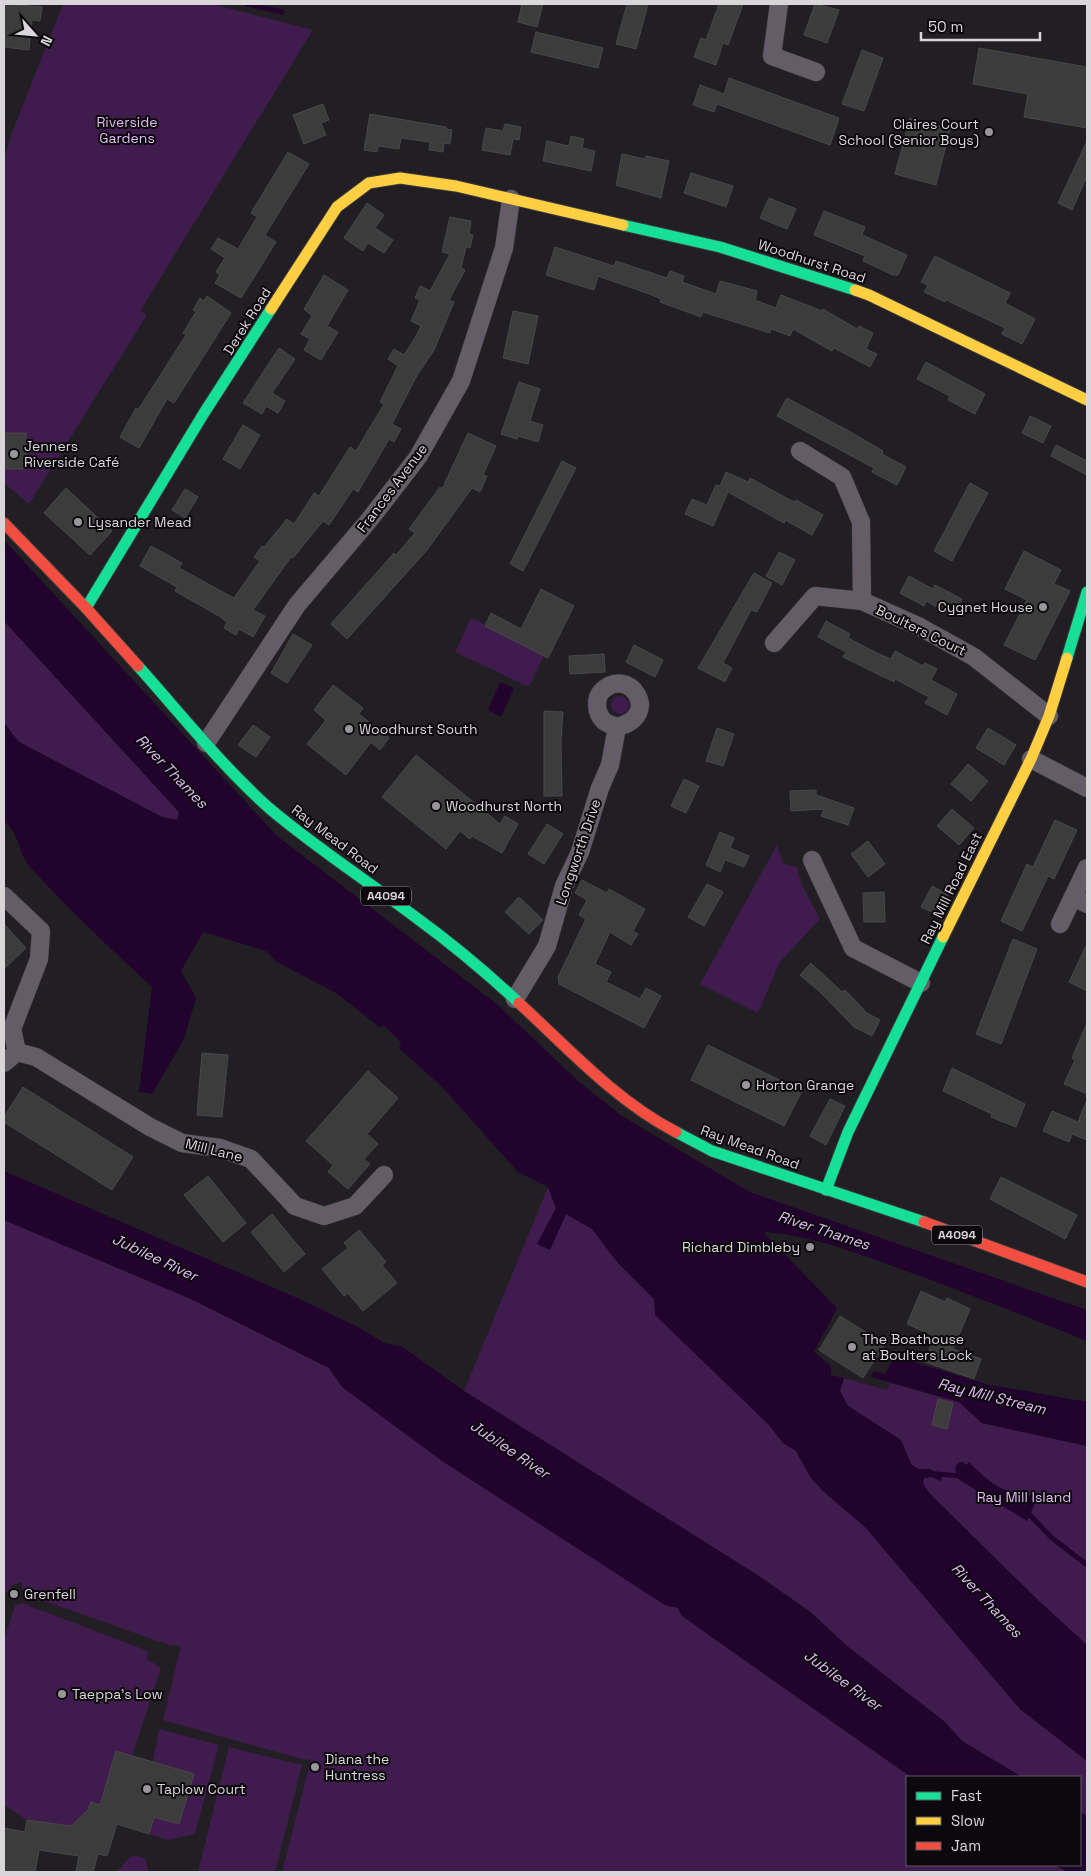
<svg xmlns="http://www.w3.org/2000/svg" width="1091" height="1876" font-family="'Space Grotesk',sans-serif">
	<style>
		.green { fill: #3f1b4e }
		.water { fill: #21032d }
		.lines { fill: none; stroke-linecap: round; stroke-linejoin: round }
		.stream { stroke: #21032d; stroke-width: 5 }
		.building { fill: #3d3c3c; stroke: #494849 }
		.street-casing { stroke: #3c393d; stroke-width: 19 }
		.fast-casing { stroke: #3c393d; stroke-width: 13 }
		.slow-casing { stroke: #3c393d; stroke-width: 13 }
		.jam-casing { stroke: #3c393d; stroke-width: 13 }
		.street { stroke: #645d68; stroke-width: 18 }
		.fast { stroke: #16e098; stroke-width: 11 }
		.slow { stroke: #ffcf43; stroke-width: 11 }
		.jam { stroke: #f24e42; stroke-width: 11 }
		.poi-dot { fill: #99969a; stroke: #0b090c; stroke-width: 2 }
		.labels { text-anchor: middle; dominant-baseline: central; stroke-width: 4; stroke-linejoin: round; paint-order: stroke }
		.shield { fill: #0b090c; stroke: #9b989c; stroke-width: 1 }
		.shield-label { font-size: 12px; font-weight: bold; fill: #d9d6da }
		.park-label { font-size: 14px; fill: #e3baf5; stroke: #0b090c }
		.poi-label { font-size: 14px; fill: #d9d6da; stroke: #0b090c; text-anchor: start }
		.street-label { font-size: 14px; fill: #d9d6da; stroke: #0b090c }
		.water-label { font-size: 15px; font-style: italic; fill: #e3baf5; stroke: #0b090c }
	</style>
	<rect width="100%" height="100%" fill="#221f24"/>
	<g class="green">
		<path d="M63 4H212L313 30 140 311 147 315 29 504 4 483V160L11 135Z"/>
		<path d="M471 618 545 653 529 687 455 652Z"/>
		<path d="M4 621 179 812 177 820 162 817 19 742 4 723Z"/>
		<circle cx="620" cy="705" r="9"/>
		<path d="M777 845 783 863 797 867 801 883 820 919 780 962 758 1013 700 984Z"/>
		<path d="M548 1187 556 1208 550 1250 566 1214 592 1229 618 1263 654 1299 769 1425 783 1443 796 1451 811 1478 823 1491 865 1527 1020 1709 1087 1761V1816L1080 1812V1777H1022L962 1741 945 1722 847 1646 810 1611 756 1574 464 1391Z"/>
		<path d="M4 1220 191 1299 329 1368 342 1387 654 1598 665 1605 678 1608 681 1615 713 1638 911 1777H907V1865H1054L1068 1872H282L311 1759 305 1760 163 1720 181 1646 169 1645 27 1595 23 1591 21 1582 13 1585 4 1595Z"/>
		<path d="M844 1378 887 1390 890 1383 959 1402 982 1423 1087 1446V1645L1039 1601 930 1494 923 1484 924 1478 931 1477 941 1481 942 1475 930 1469H918L911 1464 901 1440 848 1406 840 1391Z"/>
		<path d="M22 1603 148 1651 147 1659 161 1668 132 1756 116 1751 100 1805 91 1802 88 1810 71 1826 27 1820 4 1805V1640L15 1606Z"/>
		<path d="M159 1729 219 1745 195 1834 168 1840 149 1834 154 1817 194 1774 153 1762Z"/>
		<path d="M229 1747 302 1765 275 1872H198Z"/>
		<path d="M137 1855 145 1859 149 1872H117L130 1857Z"/>
	</g>
	<g class="water">
		<path d="M4 540 277 836 498 1005 578 1081 622 1116 750 1192 1087 1310V1341C1024 1316 962 1291 898 1268 854 1252 812 1236 766 1232L764 1233 837 1308 814 1352 831 1366V1375L844 1378 840 1391 848 1406 901 1440 911 1464 918 1469H930L942 1475 941 1481 932 1477 924 1478 923 1484 930 1494 1039 1601 1087 1645V1761L1020 1709 865 1527 823 1491 811 1478 796 1451 783 1443 769 1425 655 1315 654 1299 618 1263 592 1229 566 1214 550 1250 537 1244 556 1208 548 1187 518 1172 443 1088 399 1048 401 1042 384 1026 379 1027 338 994 277 962 266 951 203 932 181 971 196 998 184 1039 152 1094 139 1092 152 987C110 948 68 909 30 867 18 853 20 834 4 821V723L19 742 162 817 177 820 179 812 4 621Z"/>
		<path d="M500 682 514 688 501 717 488 710Z"/>
		<path d="M4 1171 295 1297 358 1327 384 1343 403 1347 464 1391 756 1574 810 1612 847 1646 945 1722 962 1741 1022 1777H911L713 1638 681 1615 678 1608 665 1605 442 1461 342 1387 329 1368 191 1299 4 1220Z"/>
		<path d="M897 1352 907 1360 986 1384 1087 1402V1446L982 1423 959 1402 871 1377 874 1371 885 1374Z"/>
		<path d="M959 1462H963L966 1465 969 1462C982 1475 1002 1496 1021 1491L1037 1499 1027 1521 958 1479 955 1468Z"/>
		<path d="M1080 1812 1087 1816V1872H1068L1054 1865H1080Z"/>
	</g>
	<g class="lines">
		<g class="stream">
			<path d="M247 4 282 12"/>
			<path d="M936 1474 963 1476"/>
			<path d="M1026 1511 1052 1538 1087 1565"/>
		</g>
	</g>
	<g class="building">
		<path d="M4 4 42 7 40 21 32 20 29 50 4 47Z"/>
		<path d="M522 4H543L537 27 518 22Z"/>
		<path d="M627 4H648L636 49 616 44Z"/>
		<path d="M719 4H743L728 45 723 43 716 65 694 57 701 38 706 40Z"/>
		<path d="M815 4 839 10 827 43 804 35Z"/>
		<path d="M536 32 603 48 598 68 531 52Z"/>
		<path d="M979 48 1087 67V128L1024 117 1028 94 973 84Z"/>
		<path d="M862 50 883 58 864 111 842 104Z"/>
		<path d="M729 78 839 118 830 145 717 104 714 112 693 105 700 85 724 94Z"/>
		<path d="M323 104 329 120 321 123 326 135 304 144 293 115Z"/>
		<path d="M370 114 446 127V129L452 130 450 144 444 143 443 152 429 150 430 142 401 138 399 149 378 146 377 152 364 150Z"/>
		<path d="M910 118 950 129 936 185 895 174Z"/>
		<path d="M505 124 521 127 519 140 513 139 510 155 482 150 486 128 503 131Z"/>
		<path d="M571 136 584 139 582 148 595 151 591 171 543 161 547 141 569 146Z"/>
		<path d="M1087 141V176L1072 210 1058 203Z"/>
		<path d="M288 152 309 164 265 235 276 242 241 298 215 283 220 275 216 272 225 258 211 249 218 238 238 249 257 217 251 213Z"/>
		<path d="M622 154 645 159 646 156 669 161 661 198 616 185Z"/>
		<path d="M691 173 733 186 726 207 684 193Z"/>
		<path d="M769 198 796 209 787 229 760 218Z"/>
		<path d="M367 203 384 215 375 228 393 240 384 253 368 243 363 251 344 238Z"/>
		<path d="M824 211 865 227 862 235 907 255 898 275H893L863 261 865 256 814 235Z"/>
		<path d="M450 217 471 221 469 234 473 235 470 248 466 247 461 268 465 270 449 300 454 302 434 350 416 377 392 424 401 429 394 442 389 439 358 492 353 489 329 525 323 521 293 558 291 557 253 610 265 616 253 637 239 629 236 635 224 628 227 622 219 616 175 591 177 587 140 566 151 546 182 563 179 568 234 598 260 561 254 557 262 546 264 547 287 519 294 524 314 493 319 496 350 447 356 451 384 404 380 402 398 366 388 359 394 349 404 355 415 338 421 326 411 321 420 300 415 298 420 286 430 291 450 254 442 252Z"/>
		<path d="M555 247 614 266 616 261 667 278 670 271 684 276 682 282 716 294 720 281 757 291 755 300 776 308 781 295 822 311 823 309 857 329 859 326 873 333 866 349 877 354 870 367 834 348 832 351 793 329 790 336 771 329 770 333 703 312 701 317 660 302 661 299 652 295 598 276 594 290 546 275Z"/>
		<path d="M935 256 1010 293 1005 303 1035 319 1022 344 1002 334 1005 328 946 300 945 302 924 292 928 285 921 282Z"/>
		<path d="M324 275 348 290 327 326 338 332 321 360 304 350 310 339 301 334 312 316 304 309Z"/>
		<path d="M207 296 231 313 174 403 167 399 139 448 120 437 136 408 138 410 186 335 183 333 196 312 193 310 200 298 204 301Z"/>
		<path d="M513 311 538 316 528 364 503 358Z"/>
		<path d="M279 348 295 359 272 393 285 401 278 413 266 406 262 414 243 403Z"/>
		<path d="M926 362 985 394 975 414 948 400 950 396 917 379Z"/>
		<path d="M519 382 540 389 530 421 543 425 538 442 518 436 517 439 501 434Z"/>
		<path d="M787 398 847 430 883 451 882 454 906 467 897 485 872 472 874 468 777 416Z"/>
		<path d="M1030 416 1051 426 1043 443 1022 433Z"/>
		<path d="M243 425 260 435 240 469 223 459Z"/>
		<rect x="6" y="433" width="20" height="36"/>
		<path d="M468 433 496 446 483 475 487 476 480 492 472 488 427 550 347 639 331 624 394 553 396 555 415 533 409 529 440 487 442 489Z"/>
		<path d="M1056 445 1087 461V475L1051 456Z"/>
		<path d="M562 461 576 468 523 571 510 564Z"/>
		<path d="M726 472 748 482 750 478 794 502 796 500 823 515 812 535 785 520 784 523 728 492 713 526 685 514 692 499 707 505 716 485 720 486Z"/>
		<path d="M970 483 988 493 952 561 934 551Z"/>
		<path d="M66 488 112 531 90 555 44 513Z"/>
		<path d="M185 489 198 497 185 518 172 510Z"/>
		<path d="M1024 551 1061 570 1054 584 1070 591 1035 660 1004 645 1027 600 1005 589Z"/>
		<path d="M779 552 795 560 782 585 766 576Z"/>
		<path d="M754 573 772 583 757 612 751 610 723 663 732 668 725 682 698 668Z"/>
		<path d="M909 576 933 589 935 585 962 599 953 616 926 601 924 606 900 593Z"/>
		<path d="M541 589 574 606 548 658 485 626 491 613 521 629Z"/>
		<path d="M826 621 850 634 848 638 877 653 891 659 895 651 923 666 925 663 937 669 931 680 957 694 947 715 925 703 929 697 895 679 894 682 843 657 846 652 818 637Z"/>
		<path d="M293 634 312 645 287 683 271 673Z"/>
		<path d="M634 645 663 660 655 677 626 662Z"/>
		<path d="M604 654 605 672 570 674 569 656Z"/>
		<path d="M333 685 363 708 359 714 389 738 380 750 371 742 346 775 307 744 326 720 314 710Z"/>
		<path d="M544 711 563 712 561 741 562 796H544Z"/>
		<path d="M253 725 270 737 256 757 238 745Z"/>
		<path d="M717 728 734 734 723 766 706 761Z"/>
		<path d="M988 728 1016 745 1004 765 976 748Z"/>
		<path d="M416 755 500 824 505 816 518 824 502 853 472 836 470 839 460 831 446 849 382 797Z"/>
		<path d="M968 764 988 781 971 801 951 784Z"/>
		<path d="M684 779 699 786 686 813 671 806Z"/>
		<path d="M816 790V795L854 808 848 825 821 816 824 809 791 811 790 791Z"/>
		<path d="M952 809 974 828 959 845 937 826Z"/>
		<path d="M1055 820 1077 830 1054 879 1048 876 1022 931 1001 921 1027 864 1033 867Z"/>
		<path d="M547 824 563 834 544 864 528 854Z"/>
		<path d="M720 832 734 838 730 848 749 856 744 867 725 860 720 872 706 865Z"/>
		<path d="M868 841 885 864 868 877 851 854Z"/>
		<path d="M582 880 607 893 609 889 645 909 633 931 638 934 631 945 610 932 595 964 611 972 606 982 640 999 646 988 661 996 644 1028 559 984 558 977 586 919 579 915 587 900 575 893Z"/>
		<path d="M707 884 723 892 704 926 688 917Z"/>
		<path d="M932 886 948 895 938 915 921 907Z"/>
		<path d="M884 892 885 922H864L863 893Z"/>
		<path d="M519 897 543 920 529 934 505 912Z"/>
		<path d="M4 924 26 948 4 969Z"/>
		<path d="M1013 939 1037 949 1001 1044 976 1034Z"/>
		<path d="M1087 944V991L1069 982Z"/>
		<path d="M811 963 842 992 845 990 867 1013 880 1020 872 1036 854 1027 820 992 800 975Z"/>
		<path d="M1087 1023V1094L1064 1084 1075 1060 1072 1058Z"/>
		<path d="M708 1045 802 1091 784 1126 691 1080Z"/>
		<path d="M202 1053 228 1055 222 1117 197 1115Z"/>
		<path d="M952 1068 1025 1104 1016 1127 991 1117 992 1114 943 1091Z"/>
		<path d="M368 1071 398 1098 367 1134 378 1144 364 1159 370 1164 348 1189 328 1172 333 1165 306 1141Z"/>
		<path d="M23 1087 133 1157 112 1190 4 1122V1117Z"/>
		<path d="M830 1099 845 1106 826 1145 810 1136Z"/>
		<path d="M1087 1100V1140L1072 1134 1069 1142 1043 1131 1052 1111 1078 1122Z"/>
		<path d="M208 1176 246 1223 223 1242 184 1195Z"/>
		<path d="M1001 1177 1077 1215 1065 1239 990 1199Z"/>
		<path d="M272 1214 305 1254 284 1272 251 1232Z"/>
		<path d="M359 1230 386 1262 382 1265 397 1283 363 1311 348 1293 344 1296 322 1269 348 1248 344 1243Z"/>
		<path d="M921 1291 945 1302 947 1298 970 1309 953 1349 981 1359 974 1379 925 1362 934 1336 907 1324Z"/>
		<path d="M840 1316 885 1344 863 1378 819 1350Z"/>
		<path d="M938 1399 953 1403 947 1429 932 1425Z"/>
		<path d="M116 1751 194 1774 179 1824 154 1817 149 1834 117 1824 107 1856 98 1854 93 1872H76L79 1856 39 1850 35 1872H4V1828L25 1832 27 1820 71 1826 88 1810 91 1802 100 1805Z"/>
	</g>
	<g class="lines">
		<defs>
			<g id="street">
				<path d="M779 4 772 56 816 72"/>
				<path d="M800 451 842 477 861 522 862 601 920 627 974 657 1049 716"/>
				<path d="M774 643 815 596 862 601"/>
				<path d="M206 743 297 605 370 519 418 457 461 381 504 248 511 199"/>
				<path d="M1031 759 1087 788"/>
				<path d="M812 860 853 948 921 983"/>
				<path d="M4 896 41 931 39 959 12 1029 17 1052"/>
				<path d="M1073 897 1087 904"/>
				<path d="M1060 924 1087 868"/>
				<path d="M515 999 547 946 564 886 580 852 600 788 610 765 617 727C613 725 606 724 603 720 596 713 595 699 601 692 628 663 664 716 617 727"/>
				<path d="M4 1063 17 1052 36 1057 150 1127 182 1143 220 1148 251 1159 295 1206 324 1216 355 1206 384 1175"/>
			</g>
			<g id="fast">
				<path d="M623 225 720 247 855 290"/>
				<path d="M86 608 204 413 271 309"/>
				<path d="M1067 658 1087 592"/>
				<path d="M138 666C179 712 223 767 269 808 315 847 366 880 414 916 451 943 486 972 519 1003"/>
				<path d="M676 1132 712 1151 924 1222"/>
				<path d="M826 1190 848 1132 943 937"/>
			</g>
			<g id="slow">
				<path d="M855 290 869 295 1087 400"/>
				<path d="M271 309 337 207 369 183 400 178 456 186 623 225"/>
				<path d="M943 937 1031 759 1049 716 1067 658"/>
			</g>
			<g id="jam">
				<path d="M4 523 86 608 138 666"/>
				<path d="M519 1003C568 1048 616 1101 676 1132"/>
				<path d="M924 1222 1087 1282"/>
			</g>
		</defs>
		<use href="#street" class="street-casing"/>
		<use href="#fast" class="fast-casing"/>
		<use href="#slow" class="slow-casing"/>
		<use href="#jam" class="jam-casing"/>
		<use href="#street" class="street"/>
		<use href="#fast" class="fast"/>
		<use href="#slow" class="slow"/>
		<use href="#jam" class="jam"/>
	</g>
	<g class="poi-dot">
		<circle cx="989" cy="132" r="5"/>
		<circle cx="14" cy="454" r="5"/>
		<circle cx="78" cy="522" r="5"/>
		<circle cx="1043" cy="607" r="5"/>
		<circle cx="349" cy="729" r="5"/>
		<circle cx="436" cy="806" r="5"/>
		<circle cx="746" cy="1085" r="5"/>
		<circle cx="810" cy="1247" r="5"/>
		<circle cx="852" cy="1347" r="5"/>
		<circle cx="14" cy="1594" r="5"/>
		<circle cx="62" cy="1694" r="5"/>
		<circle cx="315" cy="1767" r="5"/>
		<circle cx="147" cy="1789" r="5"/>
	</g>
	<g class="labels">
		<g class="shield">
			<rect x="361" y="886.5" width="50" height="19" rx="4"/>
			<rect x="932" y="1225.5" width="50" height="19" rx="4"/>
		</g>
		<g class="shield-label">
			<text x="386" y="896">A4094</text>
			<text x="957" y="1235">A4094</text>
		</g>
		<g class="park-label">
			<text x="127" y="122">Riverside<tspan x="127" dy="16">Gardens</tspan></text>
			<text x="1024" y="1497">Ray Mill Island</text>
		</g>
		<g class="poi-label">
			<text x="979" y="124" text-anchor="end">Claires Court<tspan x="979" dy="16">School (Senior Boys)</tspan></text>
			<text x="24" y="446">Jenners<tspan x="24" dy="16">Riverside Café</tspan></text>
			<text x="88" y="522">Lysander Mead</text>
			<text x="1033" y="607" text-anchor="end">Cygnet House</text>
			<text x="359" y="729">Woodhurst South</text>
			<text x="446" y="806">Woodhurst North</text>
			<text x="756" y="1085">Horton Grange</text>
			<text x="800" y="1247" text-anchor="end">Richard Dimbleby</text>
			<text x="862" y="1339">The Boathouse<tspan x="862" dy="16">at Boulters Lock</tspan></text>
			<text x="24" y="1594">Grenfell</text>
			<text x="72" y="1694">Taeppa's Low</text>
			<text x="325" y="1759">Diana the<tspan x="325" dy="16">Huntress</tspan></text>
			<text x="157" y="1789">Taplow Court</text>
		</g>
		<g class="street-label">
			<text transform="translate(812 261) rotate(18)">Woodhurst Road</text>
			<text transform="translate(247 321) rotate(-58)">Derek Road</text>
			<text transform="translate(392 488) rotate(-53)">Frances Avenue</text>
			<text transform="translate(921 630) rotate(26)">Boulters Court</text>
			<text transform="translate(335 839) rotate(37)">Ray Mead Road</text>
			<text transform="translate(578 852) rotate(-71)">Longworth Drive</text>
			<text transform="translate(951 888) rotate(-64)">Ray Mill Road East</text>
			<text transform="translate(750 1147) rotate(20)">Ray Mead Road</text>
			<text transform="translate(214 1150) rotate(14)">Mill Lane</text>
		</g>
		<g class="water-label">
			<text transform="translate(172 771) rotate(46)">River Thames</text>
			<text transform="translate(824 1230) rotate(18)">River Thames</text>
			<text transform="translate(155 1257) rotate(25)">Jubilee River</text>
			<text transform="translate(992 1396) rotate(14)">Ray Mill Stream</text>
			<text transform="translate(510 1449) rotate(34)">Jubilee River</text>
			<text transform="translate(987 1600) rotate(47)">River Thames</text>
			<text transform="translate(843 1680) rotate(36)">Jubilee River</text>
		</g>
	</g>
	<rect width="1091" height="1876" fill="none" stroke="#d9d6da" stroke-width="10"/>
	<rect x="906" y="1776" width="175" height="90" fill="#0b090c" stroke="#5d5b5e"/>
	<rect x="916" y="1792" width="25" height="8" fill="#16e098" stroke="#5d5b5e"/>
	<text x="951" y="1801" font-size="15" fill="#d9d6da">Fast</text>
	<rect x="916" y="1817" width="25" height="8" fill="#ffcf43" stroke="#5d5b5e"/>
	<text x="951" y="1826" font-size="15" fill="#d9d6da">Slow</text>
	<rect x="916" y="1842" width="25" height="8" fill="#f24e42" stroke="#5d5b5e"/>
	<text x="951" y="1851" font-size="15" fill="#d9d6da">Jam</text>
	<g transform="translate(35 35) rotate(117)" stroke="#0b090c" stroke-width="4" paint-order="stroke">
	<path d="M0-4L9 19L0 12L-9 19Z" fill="#d9d6da"/>
	<text y="-8" font-size="14" font-weight="bold" text-anchor="middle" fill="#d9d6da">N</text>
	</g>
	<path d="M921 32v8h119v-8" fill="none" stroke="#d9d6da" stroke-width="2.5"/>
	<text x="928" y="32" font-size="15" fill="#d9d6da" stroke="#0b090c" stroke-width="4" paint-order="stroke">50 m</text>
</svg>
